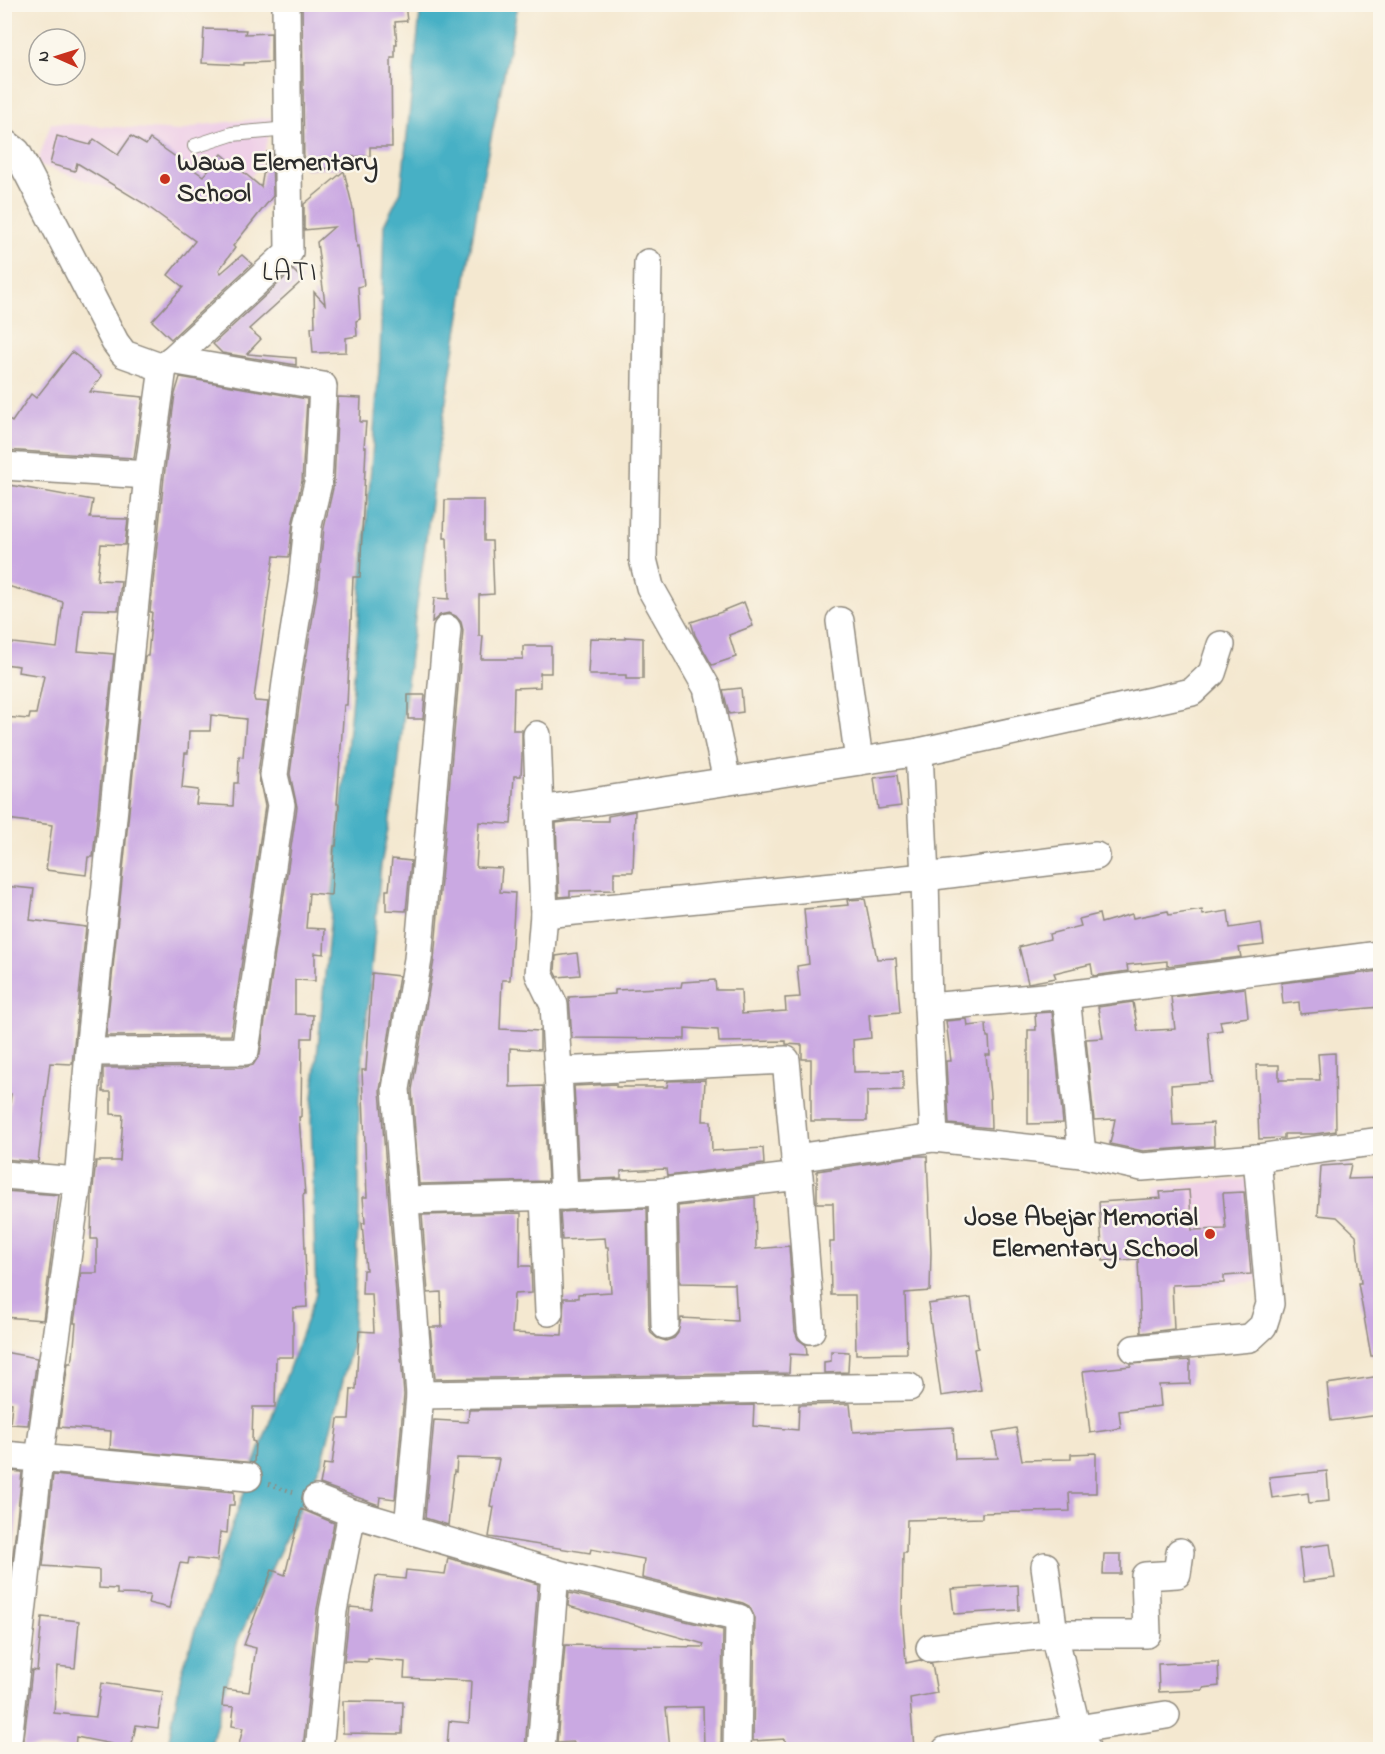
<svg xmlns="http://www.w3.org/2000/svg" width="1385" height="1754" viewBox="0 0 1385 1754" font-family="'Indie Flower',sans-serif">
	<rect width="100%" height="100%" fill="#fbf7ec"/>
	<filter id="ink" filterUnits="userSpaceOnUse"><feTurbulence type="fractalNoise" baseFrequency=".0167" numOctaves="2"/><feDisplacementMap in="SourceGraphic" scale="12" xChannelSelector="R" yChannelSelector="G"/><feConvolveMatrix kernelMatrix="1 2 1 2 8 2 1 2 1" color-interpolation-filters="sRGB"/></filter>
	<filter id="wash" filterUnits="userSpaceOnUse"><feTurbulence type="fractalNoise" baseFrequency=".008" numOctaves="4" result="noise"/><feDisplacementMap in="SourceGraphic" scale="24" xChannelSelector="R" yChannelSelector="G"/><feGaussianBlur stdDeviation="1.35" result="paint"/><feColorMatrix in="noise" values="0 0 0 0 0 0 0 0 0 0 0 0 0 0 0 0 0 1.4 0 .05"/><feComposite in="paint" operator="in"/></filter>
	<g filter="url(#wash)">
		<rect width="100%" height="100%" fill="#f4e8d0"/>
		<g fill="#efd0e7">
			<path d="M273 117 261 165 193 242 126 194 37 164 51 123 180 131 202 125Z"/>
			<path d="M1256 1178 1265 1281 1164 1290 1155 1187Z"/>
		</g>
		<path fill="#47b0c5" stroke="#396e78" stroke-width="1.5" d="M421 5H518L479 197 439 445 410 655 396 788 381 865 359 1099V1210L352 1345 323 1459 238 1640 210 1749 167 1750 181 1675 202 1609 316 1294 311 1118 353 687 380 358 384 225 401 191Z"/>
		<g id="blocks">
			<g fill="#caa9e2" fill-rule="evenodd">
				<path d="M302 4H405L407 21 395 22 397 44H395V58H391L392 147H370V156L346 157V159L342 160 344 168 304 169Z"/>
				<path d="M204 29 246 30 245 34 271 33V62L244 63V65L202 63Z"/>
				<path d="M57 136 90 145 94 139 118 155 131 136 146 145 150 139 203 176 222 154 261 187 267 152 272 153 273 196 233 246 235 248 219 270 221 273 242 255 252 264 171 339 152 321 183 287 168 275 195 241 143 203 77 163 75 171 50 164Z"/>
				<path d="M344 171 353 209 357 247 359 246 364 285 358 287 360 319 356 321 357 336 346 338V352L313 353 311 327H315L314 292 325 304 317 242 334 227 304 230V204Z"/>
				<path d="M293 270 303 280 249 329 261 339 247 354 296 358V365L222 353 213 344Z"/>
				<path d="M72 352 102 376 90 392 143 397 134 458 4 450V417L12 422 31 394 36 398Z"/>
				<path d="M180 377 307 399 302 481 293 521 289 557 274 556 254 698 255 701 268 702 258 773 265 806 231 1035 106 1036 145 656H148L152 612H150L164 477 175 394ZM211 715 246 719 243 757 239 756 238 783H234L233 806 196 804 198 790 182 788 185 753H188L189 731H210Z"/>
				<path d="M338 397 361 398 360 422H366L364 447H366L360 577H353L347 705H344L337 804H339L336 846H334L331 895 309 893 306 928 325 929 324 954 315 953V981L295 980V1014L313 1015 312 1038H302L301 1117H299L305 1194 303 1195 307 1307 293 1308V1357H276L275 1407H253L252 1441 255 1442 254 1463 110 1449 111 1431 59 1427 68 1363H71L73 1357 76 1323H74L81 1273H97V1239H91L92 1197 96 1161H120L123 1115 111 1114V1092H103V1068L245 1067 253 1065 260 1054 297 807 290 774 303 677 318 586 324 528 334 484Z"/>
				<path d="M4 484 93 500 90 518 128 519 125 545 101 544 97 580 121 581 118 610 83 609 78 651 114 654 93 857H88L86 875 46 870 52 825 7 819V816H4V780L8 740H4V717L29 719 30 714H36L44 676 18 672 19 666 4 664V642L57 648 63 602 4 585Z"/>
				<path d="M445 500H484V541H492L494 594 479 595V636H483L481 659H523V646H551V673H540V687L514 688 513 730H522V756L521 776H514L511 824 479 822 476 867 502 868 500 892 515 893 510 980H502L500 1029 540 1031V1050L510 1048V1087L543 1086 548 1181 419 1184 412 1090 434 960 463 630 461 622 456 616 449 613 440 615 432 622 434 598 449 599 447 538H444Z"/>
				<path d="M744 602 753 626 729 635 736 657 712 665 695 635 691 622 725 611 724 610Z"/>
				<path d="M625 637 643 638V679H626V675H590L588 673 590 638 625 639Z"/>
				<path d="M741 688 743 712 729 714 723 690Z"/>
				<path d="M408 695H425L423 719H408Z"/>
				<path d="M897 775 901 806 878 809 874 778Z"/>
				<path d="M635 811 633 872H614V890L570 891V896L559 897 556 823 572 821H608V816Z"/>
				<path d="M392 859 411 861 406 911 386 910V890H389Z"/>
				<path d="M4 886 34 889 30 920 86 927 72 1064 50 1063 38 1162 4 1159 11 1094H4V1018L9 956 4 955Z"/>
				<path d="M865 899 877 959 896 958 900 1012 869 1015 871 1038 853 1040 854 1072 903 1071V1090L867 1091V1121H811V1059H802V1045L786 1044V1041L719 1042 718 1030 685 1028V1039L572 1038 569 997 615 994V990L681 987 682 982 715 980 716 990H741L742 1014 786 1011 785 998 800 997 797 966 809 964 804 909 848 905 847 900Z"/>
				<path d="M1202 910 1203 915 1228 911 1230 928 1261 923 1264 945 1239 948 1241 957 1167 966V961L1127 965 1128 971 1093 976 1091 964 1054 973 1056 978 1028 983 1019 947 1050 939 1049 934 1081 926 1079 919 1099 914 1101 923 1132 914 1133 918 1168 911 1169 915Z"/>
				<path d="M577 953 580 975 558 977 555 971 556 956Z"/>
				<path d="M1380 971V1007L1300 1014 1299 1002 1283 1004 1281 983Z"/>
				<path d="M372 973 399 976 380 1090 404 1395 395 1499 380 1497 379 1505 320 1484 324 1464 332 1465 338 1419H349L351 1389H356L359 1331 374 1332 372 1294H362L363 1270H366L362 1223H365L363 1197H367L362 1070H366Z"/>
				<path d="M1245 988 1248 1017 1220 1021 1222 1030 1208 1032 1212 1082 1171 1085 1173 1125 1213 1123 1214 1146 1143 1151 1110 1144 1115 1119 1094 1120 1086 1039 1103 1038 1098 1007 1133 1002 1138 1031 1175 1029 1171 997Z"/>
				<path d="M1052 1012 1063 1123 1028 1124V1030H1036L1035 1013Z"/>
				<path d="M967 1019 968 1026 986 1024 987 1037H989L990 1055H986L990 1095 991 1128 949 1124 946 1061H951L946 1021Z"/>
				<path d="M1335 1053 1336 1131 1314 1134H1284V1138L1259 1139 1256 1065H1279V1080H1320L1318 1054Z"/>
				<path d="M705 1080 703 1121H711L712 1151 763 1148 764 1164 667 1176 666 1169 621 1171V1178L579 1180 574 1086 616 1084V1087H667L668 1081Z"/>
				<path d="M917 1156H927L931 1252 930 1291 905 1293 907 1353 856 1354 855 1295H831L830 1242H834L833 1203H817V1171Z"/>
				<path d="M1351 1164 1348 1179 1380 1178V1356H1371L1358 1283H1361L1356 1235 1337 1217 1318 1215 1321 1166Z"/>
				<path d="M1189 1190 1192 1230 1226 1229 1223 1193 1244 1192 1251 1274 1224 1276V1283L1172 1285 1174 1329 1141 1333 1138 1259 1103 1261 1099 1202 1161 1198 1160 1192Z"/>
				<path d="M4 1191 59 1195 43 1320 4 1317 10 1271 4 1270 7 1245 4 1244Z"/>
				<path d="M755 1197 756 1249 789 1246 795 1331 798 1339 806 1345 807 1355 790 1354 789 1373 435 1379 430 1327H442L441 1292 428 1293 422 1215 521 1213 520 1266H531L532 1293 514 1294 512 1333 562 1335 564 1298H578V1294L611 1292 608 1247H606L605 1238 562 1240 560 1212 647 1208 649 1325 651 1333 657 1338 666 1341 674 1338 678 1333 681 1318 737 1321 735 1284 680 1283 678 1206Z"/>
				<path d="M971 1298 978 1348 974 1349 981 1390 941 1396 928 1304Z"/>
				<path d="M831 1351 849 1352 848 1372 824 1373V1362L831 1361Z"/>
				<path d="M4 1352 37 1358 28 1425 10 1424 12 1403 4 1402Z"/>
				<path d="M1190 1360V1384L1159 1385 1161 1406 1119 1411 1121 1428 1090 1433 1083 1371 1131 1366V1364Z"/>
				<path d="M1380 1376V1415L1331 1421 1327 1384Z"/>
				<path d="M847 1404H850L853 1432 953 1427 955 1459 998 1458 993 1432 1016 1428 1022 1460 1071 1459V1454L1096 1453V1493H1069L1070 1511 982 1513V1518L907 1520 906 1553H903L902 1611 906 1663 920 1660 932 1664 937 1693 910 1698 914 1749H786L785 1739 753 1741 755 1618 749 1606 743 1603 642 1578 644 1559 591 1549 590 1553 489 1537 494 1507 490 1506 499 1459 457 1458 456 1472 454 1471 448 1525 425 1518 434 1420 468 1422 469 1410 754 1405 753 1426 798 1430 799 1405Z"/>
				<path d="M4 1471 22 1472 12 1564H4Z"/>
				<path d="M1327 1471 1329 1501 1309 1503 1308 1493 1272 1498 1269 1477Z"/>
				<path d="M53 1475 234 1492V1505H229L227 1533 220 1532 217 1561 189 1558 188 1564 180 1563 169 1608 148 1603 150 1595 117 1594V1589L99 1588V1570L43 1566Z"/>
				<path d="M301 1509 334 1523 317 1609 303 1749H238L243 1728 232 1726 234 1707 222 1706 224 1689 249 1692 256 1648 244 1645 272 1570 285 1575Z"/>
				<path d="M1330 1544 1335 1578 1303 1582 1299 1548Z"/>
				<path d="M1104 1554H1121V1574H1103Z"/>
				<path d="M448 1558 538 1584 525 1749 447 1747 449 1721 469 1723 471 1681 404 1678 405 1662 368 1659V1662L344 1661 350 1607 371 1609 376 1576 405 1579 406 1570 445 1574Z"/>
				<path d="M1018 1585 1019 1610 954 1614 951 1589Z"/>
				<path d="M569 1593 723 1630 721 1749H704L703 1707 666 1708 670 1749H574V1742L557 1743 565 1645 703 1647 704 1644 568 1606Z"/>
				<path d="M42 1617 79 1621 75 1668 57 1666 54 1713 96 1717 101 1683 163 1692 158 1728 136 1725 131 1749 111 1747 112 1744 76 1737 75 1749 23 1747 32 1670 37 1671Z"/>
				<path d="M1202 1662H1218L1219 1686 1203 1688V1690L1159 1692 1158 1664Z"/>
				<path d="M343 1701 403 1702 402 1734 343 1733Z"/>
			</g>
		</g>
	</g>
	<g filter="url(#ink)">
		<use href="#blocks" fill-opacity="0" stroke="#908a7e" stroke-width="1.5"/>
		<g fill="none" stroke-linecap="round" stroke-linejoin="round">
			<g stroke="#908a7e" stroke-width="16">
				<path id="service" d="M195 146 232 134 288 129"/>
			</g>
			<g stroke="#908a7e" stroke-width="30">
				<g id="minor">
					<path d="M4 142 17 152 115 342 124 354 163 368"/>
					<path d="M648 263 643 559 650 587 707 688 727 781"/>
					<path d="M4 466 148 475"/>
					<path d="M840 621 859 761"/>
					<path d="M537 735 544 914 925 877 928 1007"/>
					<path d="M919 752 925 877 1096 856"/>
					<path d="M540 810 919 752 1192 692 1212 673 1221 645"/>
					<path d="M544 914 539 974 554 1005 558 1071"/>
					<path d="M1066 995 1082 1154"/>
					<path d="M89 1052 245 1051 281 805 274 775 287 675 302 583 308 525 318 483 323 386 171 360"/>
					<path d="M934 1138 928 1007 1066 995 1379 955"/>
					<path d="M795 1158 934 1138 1082 1154 1142 1167 1257 1158 1380 1141"/>
					<path d="M4 1175 78 1181"/>
					<path d="M799 1176 662 1192 564 1196 558 1071 786 1060 795 1158 799 1176 811 1330"/>
					<path d="M662 1192 665 1325"/>
					<path d="M544 1197 549 1312"/>
					<path d="M405 1200 564 1196"/>
					<path d="M1134 1349 1250 1338 1263 1326 1270 1304 1257 1158"/>
					<path d="M420 1395 909 1387"/>
					<path d="M4 1455 248 1477"/>
					<path d="M316 1499 352 1513 555 1573 739 1618 737 1750"/>
					<path d="M408 1529 420 1395 396 1089 418 959 447 629"/>
					<path d="M1045 1566 1054 1634 1077 1730 1087 1750"/>
					<path d="M930 1648 1054 1634H1147L1145 1576 1177 1574 1180 1552"/>
					<path d="M7 1750 39 1459 78 1181 89 1052 148 475 163 368 289 252 286 4"/>
					<path d="M319 1750 333 1611 352 1513"/>
					<path d="M541 1750 555 1573"/>
					<path d="M946 1750 1166 1715"/>
				</g>
			</g>
			<path stroke="#908a7e" stroke-width="4" stroke-dasharray="1.5 4.5" stroke-linecap="butt" d="M269 1484 293 1492"/>
			<use href="#service" stroke="#fff" stroke-width="14"/>
			<use href="#minor" stroke="#fff" stroke-width="27"/>
		</g>
	</g>
	<g fill="#c8321e" stroke="#fbf7ec" stroke-width="2">
		<circle cx="165" cy="179" r="6"/>
		<circle cx="1210" cy="1234" r="6"/>
	</g>
	<g text-anchor="middle" dominant-baseline="central" stroke-width="5" stroke-linejoin="round" paint-order="stroke">
		<g font-size="27" font-weight="bold" fill="#2b2b2b" stroke="#fbf7ec" text-anchor="start">
			<text x="177" y="163">Wawa Elementary<tspan x="177" dy="31">School</tspan></text>
			<text x="1198" y="1218" text-anchor="end">Jose Abejar Memorial<tspan x="1198" dy="31">Elementary School</tspan></text>
		</g>
		<g font-size="28" letter-spacing="1.5" fill="#2b2b2b" stroke="#fbf7ec">
			<text x="290" y="273">LATI</text>
		</g>
	</g>
	<rect width="1385" height="1754" fill="none" stroke="#fbf7ec" stroke-width="24"/>
	<g transform="translate(57 57) rotate(273)"><circle r="28" fill="#fbf7ec" stroke="#a8a59f" stroke-width="1.5"/>
	<path d="M0-4.5L10 22L0 15L-10 22Z" fill="#c8321e"/>
	<text y="-9" font-size="16" font-weight="bold" text-anchor="middle" fill="#2b2b2b">N</text>
	</g>
</svg>
